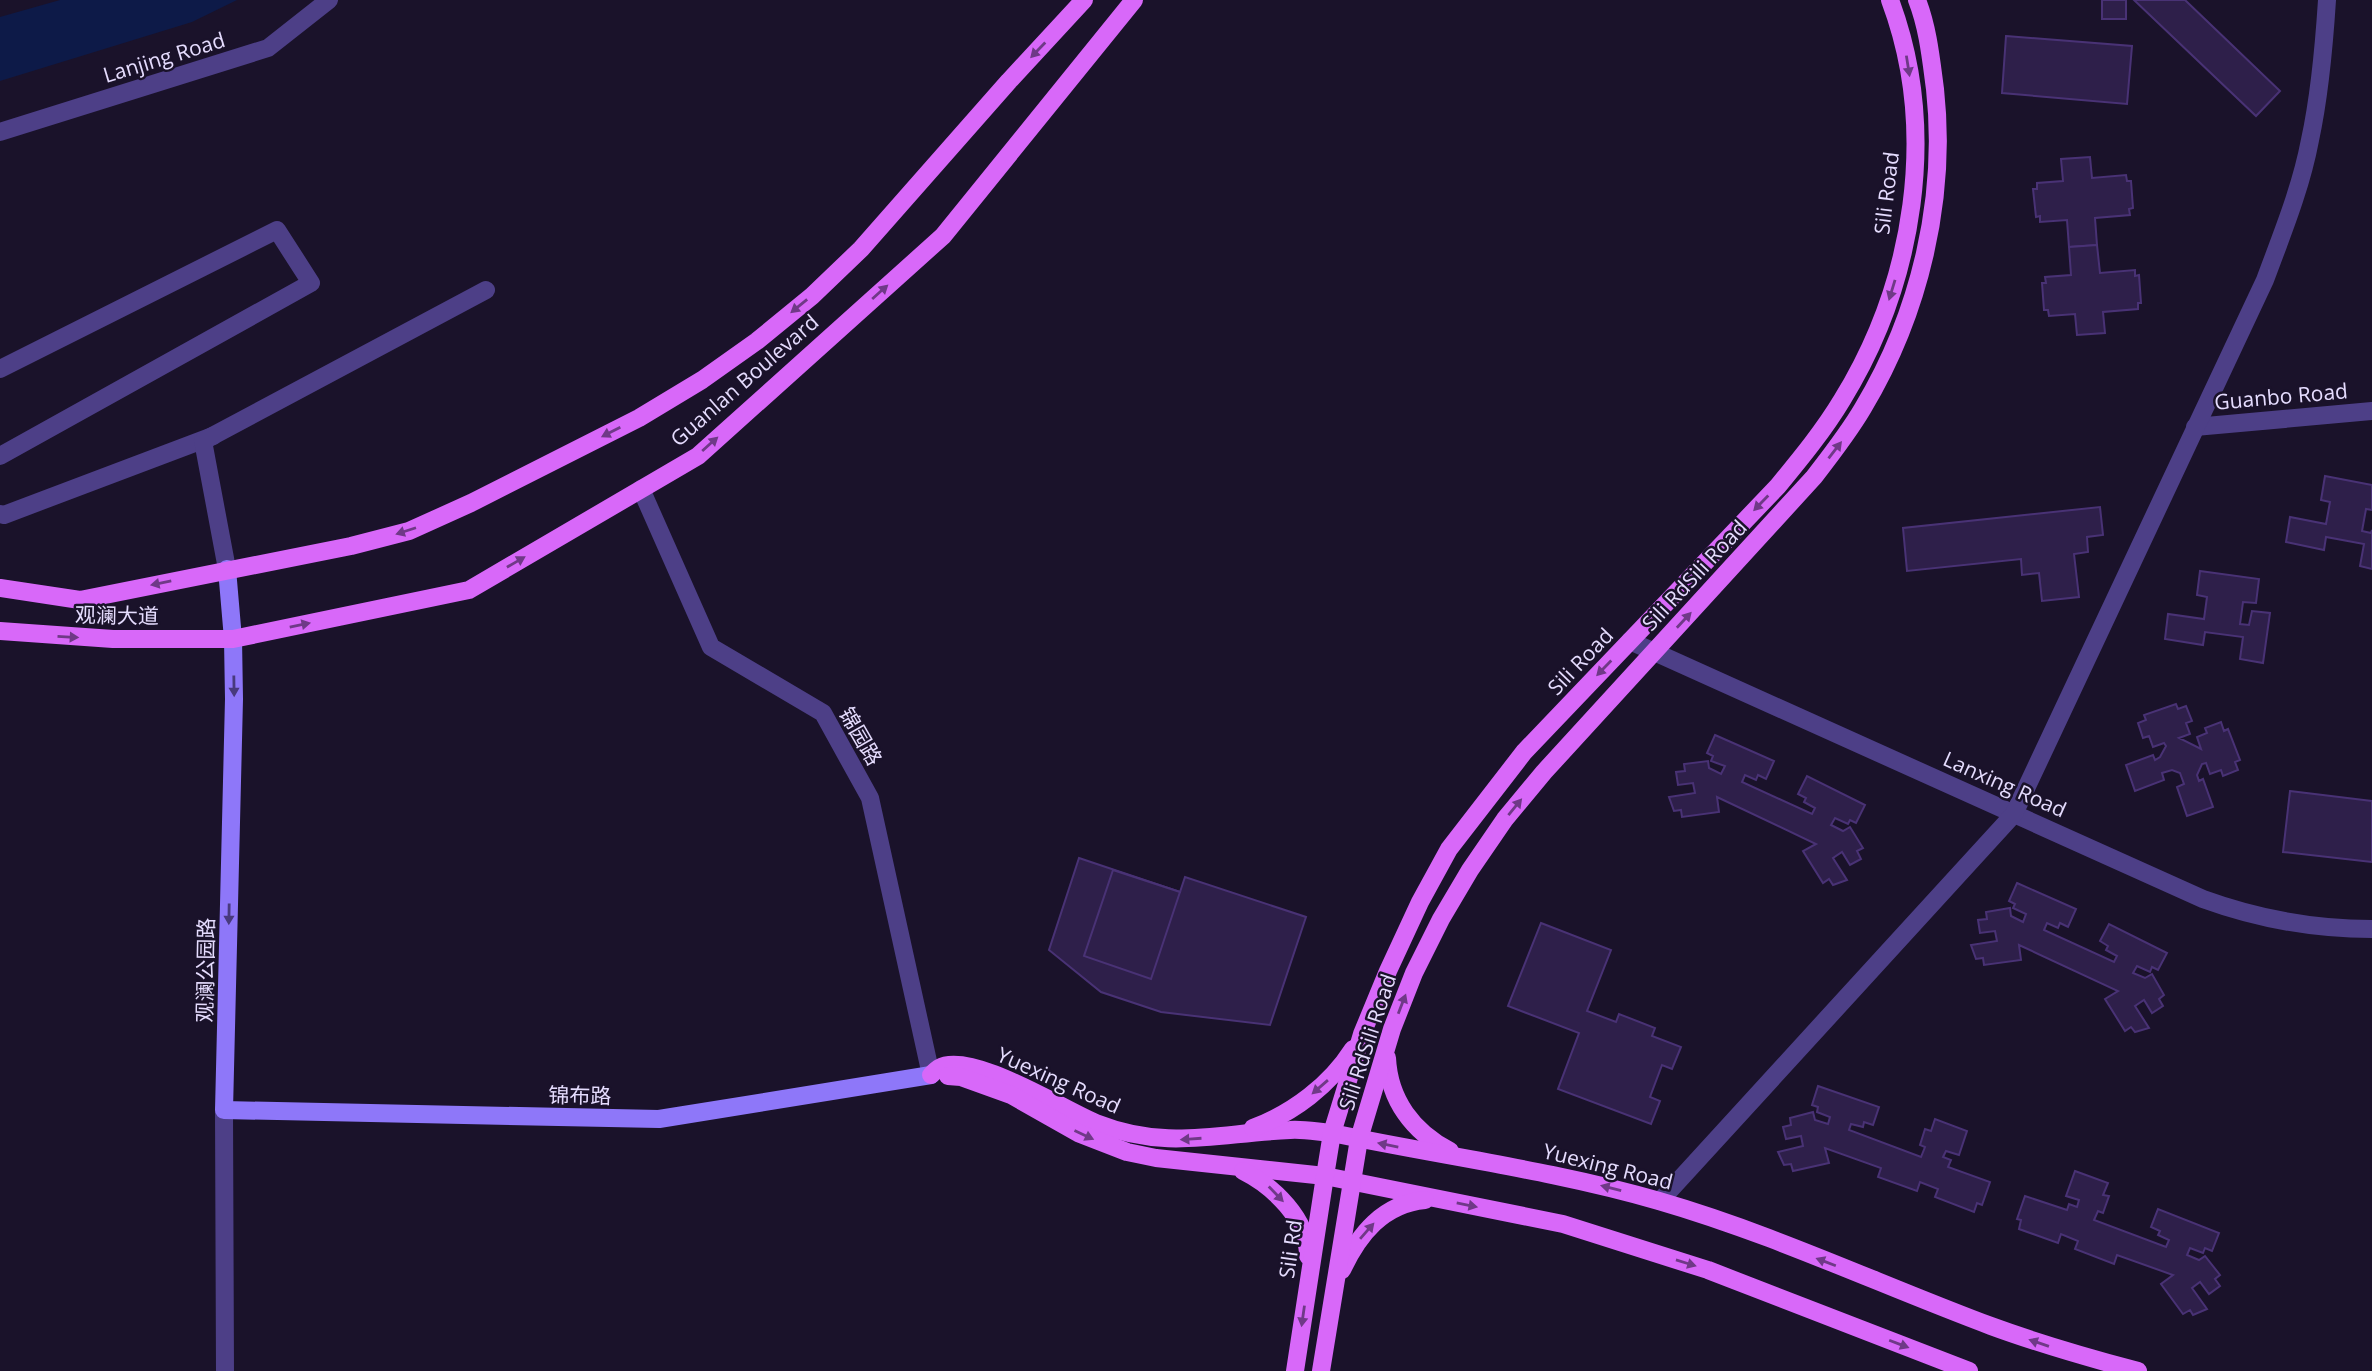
<svg xmlns="http://www.w3.org/2000/svg" width="2372" height="1371" viewBox="0 0 2372 1371" font-family="'Open Sans','Noto Sans SC',sans-serif">
	<rect width="100%" height="100%" fill="#1a122a"/>
	<path fill="#0d1a48" d="M60 0H237L192 22 0 81V17Z"/>
	<g fill="#2e1f4a" stroke="#493275" stroke-width="2">
		<rect x="2102" y="0" width="24" height="19"/>
		<path d="M2134 0H2185L2280 91 2256 116Z"/>
		<path d="M2006 36 2132 46 2127 104 2002 93Z"/>
		<path d="M2090 157 2092 178 2126 175 2127 181H2131L2133 208 2129 209 2130 215 2095 218 2097 245 2069 247 2067 220 2040 222V216L2036 217 2033 189H2037V183L2063 181 2061 159Z"/>
		<path d="M2097 245 2100 273 2135 270V276L2139 275 2141 303H2138V309L2103 312 2105 333 2077 335 2075 314 2049 316 2048 310H2044L2042 283H2046L2045 277 2071 275 2069 247Z"/>
		<path d="M2325 476 2372 485V510L2366 509 2362 531 2371 533 2372 530V569L2360 566 2364 544 2326 537 2324 550 2286 542 2290 517 2326 524 2330 502 2321 500Z"/>
		<path d="M2100 507 2103 535 2087 537 2088 552 2074 554 2079 597 2042 601 2039 573 2022 575 2021 559 1907 571 1903 528Z"/>
		<path d="M2200 571 2259 579 2256 603 2243 602 2240 624 2249 625 2252 611 2270 613 2263 663 2240 659 2243 637 2205 632 2203 645 2165 639 2168 614 2204 619 2207 597 2197 595Z"/>
		<path d="M2176 704 2178 709 2186 706 2192 721 2186 723 2190 734 2179 738 2201 749 2197 737 2207 733 2205 728 2221 722 2224 731 2228 729 2240 760 2235 762 2238 770 2223 776 2221 770 2210 774 2206 763 2202 764 2197 775 2199 781 2203 779 2213 807 2187 816 2177 787 2184 784 2180 773 2172 770 2162 773 2164 780 2135 791 2126 765 2153 755 2155 760 2160 757 2166 746 2164 743 2153 747 2149 736 2143 738 2138 723 2146 720 2144 715Z"/>
		<path d="M1715 735 1774 761 1766 779 1758 775 1756 780 1745 775 1742 782 1812 814 1815 808 1804 802 1806 798 1798 794 1807 776 1865 805 1856 823 1850 820 1848 824 1835 818 1831 825 1843 831 1850 827 1863 848 1857 851 1861 859 1850 865 1842 852 1833 858 1847 880 1833 885 1829 879 1823 883 1803 851 1816 844 1717 797 1719 812 1682 817 1681 810 1674 811 1669 797 1695 793 1693 783 1678 785 1676 772 1685 771 1684 764 1708 761 1709 768 1721 774 1725 766 1711 761 1713 756 1707 753Z"/>
		<path d="M2290 791 2372 801V862L2283 852Z"/>
		<path d="M1079 858 1180 892 1185 877 1306 917 1270 1025 1161 1012 1101 992 1049 950Z"/>
		<path d="M1113 870 1180 892 1151 979 1084 956Z"/>
		<path d="M2017 883 2076 909 2068 927 2060 923 2058 928 2047 923 2044 930 2114 962 2117 956 2106 950 2108 946 2100 941 2109 924 2167 953 2158 970 2152 967 2150 972 2137 966 2133 973 2145 978 2152 974 2164 995 2159 999 2163 1006 2152 1013 2144 1000 2135 1006 2149 1028 2135 1032 2131 1027 2125 1031 2105 999 2118 991 2019 945 2021 960 1984 965 1983 958 1976 959 1971 945 1997 941 1995 931 1980 933 1978 920 1987 919 1986 912 2010 908 2011 916 2023 922 2026 914 2013 908 2015 904 2009 901Z"/>
		<path d="M1541 923 1611 950 1587 1011 1616 1022 1619 1014 1655 1028 1652 1036 1681 1047 1672 1069 1662 1065 1650 1097 1660 1101 1651 1124 1558 1089 1579 1033 1508 1006Z"/>
		<path d="M1818 1086 1879 1107 1873 1125 1864 1122 1863 1127 1851 1124 1849 1130 1921 1157 1925 1147 1920 1145 1925 1129 1931 1131 1935 1119 1967 1131 1959 1155 1946 1151 1943 1157 1951 1160 1948 1167 1990 1182 1982 1205 1977 1203 1974 1212 1935 1197 1938 1189 1920 1182 1917 1191 1878 1177 1881 1168 1825 1148 1829 1163 1793 1171 1791 1164 1784 1165 1778 1152 1803 1146 1801 1136 1786 1139 1783 1127 1791 1125 1790 1118 1813 1112 1815 1120 1828 1124 1830 1117 1817 1112 1818 1107 1812 1105Z"/>
		<path d="M2075 1171 2108 1183 2103 1195 2109 1196 2103 1213 2098 1211 2094 1220 2166 1247 2169 1240 2158 1235 2160 1231 2151 1227 2158 1209 2219 1233 2212 1251 2205 1248 2203 1253 2190 1248 2187 1255 2199 1260 2205 1256 2220 1275 2215 1279 2220 1286 2209 1294 2200 1282 2192 1288 2207 1309 2193 1315 2190 1310 2183 1314 2161 1284 2173 1275 2117 1255 2114 1264 2075 1249 2078 1241 2061 1234 2058 1243 2019 1229 2021 1220 2017 1219 2025 1196 2067 1210 2069 1204 2077 1207 2079 1200 2066 1196Z"/>
	</g>
	<g fill="none" stroke-linecap="round" stroke-linejoin="round">
		<g stroke="#4d3f87" stroke-width="18">
			<path d="M0 132 268 48 329 0"/>
			<path d="M0 369 277 230 311 283 0 456"/>
			<path d="M2195 427 2372 411"/>
			<path d="M641 489 711 647 823 713 870 798 931 1075"/>
			<path d="M0 514 4 515 213 436"/>
			<path d="M227 569 203 441 486 290"/>
			<path d="M1630 641 2203 899C2258 919 2313 929 2372 929"/>
			<path d="M224 1110 225 1371"/>
			<path d="M1660 1201 2014 814 2265 280C2282 234 2301 188 2310 140 2320 94 2324 47 2327 0"/>
		</g>
		<path stroke="#8e77f9" stroke-width="18" d="M227 569 233 639 234 699 224 1110 659 1119 931 1075"/>
		<g stroke="#d868f9" stroke-width="18">
			<path d="M0 588 80 600 351 546 409 531 471 503 639 418 702 380 757 341 812 296 861 249 1009 81 1084 0"/>
			<path d="M0 631 113 639H233L469 590 698 456 943 236 1134 0"/>
			<path d="M1387 1058C1389 1100 1413 1132 1450 1151"/>
			<path d="M931 1075C933 1073 936 1070 939 1068 970 1050 1064 1110 1096 1123 1167 1151 1218 1133 1290 1130 1304 1129 1318 1132 1332 1133 1441 1156 1552 1170 1659 1201 1773 1234 1881 1285 1991 1326 2040 1344 2089 1358 2138 1371"/>
			<path d="M948 1076 961 1077 1011 1095 1078 1133 1127 1152 1156 1158 1325 1176 1563 1224 1708 1270 1969 1371"/>
			<path d="M1253 1128C1293 1113 1330 1085 1353 1049"/>
			<path d="M1243 1171C1273 1186 1308 1219 1308 1256"/>
			<path d="M1342 1270C1359 1234 1383 1204 1425 1200"/>
			<path d="M1295 1371 1325 1176 1332 1133 1344 1094 1362 1034 1388 971 1420 902 1449 849 1524 752 1778 486C1801 458 1824 430 1842 400 1914 283 1939 131 1890 0"/>
			<path d="M1321 1371 1359 1139 1392 1029 1414 973 1441 919 1470 870 1505 819 1544 772 1814 477C1831 455 1849 432 1863 408 1920 313 1947 198 1935 89 1931 59 1928 28 1917 0"/>
		</g>
	</g>
	<defs><path id="oneway-solid" d="M-6-.8H1V-3.2L6.5 0L1 3.2V.8H-6Z" transform="scale(1.75)"/></defs>
	<g fill="#6f3987">
		<use href="#oneway-solid" transform="translate(1038 50) rotate(134)"/>
		<use href="#oneway-solid" transform="translate(1908 66) rotate(81)"/>
		<use href="#oneway-solid" transform="translate(1892 290) rotate(107)"/>
		<use href="#oneway-solid" transform="translate(880 292) rotate(-42)"/>
		<use href="#oneway-solid" transform="translate(799 306) rotate(141)"/>
		<use href="#oneway-solid" transform="translate(611 432) rotate(153)"/>
		<use href="#oneway-solid" transform="translate(710 444) rotate(-42)"/>
		<use href="#oneway-solid" transform="translate(1835 450) rotate(-52)"/>
		<use href="#oneway-solid" transform="translate(1761 503) rotate(134)"/>
		<use href="#oneway-solid" transform="translate(406 531) rotate(162)"/>
		<use href="#oneway-solid" transform="translate(516 562) rotate(-30)"/>
		<use href="#oneway-solid" transform="translate(161 583) rotate(168)"/>
		<use href="#oneway-solid" transform="translate(1684 620) rotate(-47)"/>
		<use href="#oneway-solid" transform="translate(300 625) rotate(-12)"/>
		<use href="#oneway-solid" transform="translate(68 637) rotate(3)"/>
		<use href="#oneway-solid" transform="translate(1604 668) rotate(134)"/>
		<use href="#oneway-solid" transform="translate(1515 807) rotate(-51)"/>
		<use href="#oneway-solid" transform="translate(1402 1004) rotate(-69)"/>
		<use href="#oneway-solid" transform="translate(1320 1087) rotate(139)"/>
		<use href="#oneway-solid" transform="translate(1084 1135) rotate(25)"/>
		<use href="#oneway-solid" transform="translate(1191 1139) rotate(176)"/>
		<use href="#oneway-solid" transform="translate(1388 1145) rotate(-169)"/>
		<use href="#oneway-solid" transform="translate(1611 1188) rotate(-166)"/>
		<use href="#oneway-solid" transform="translate(1276 1194) rotate(46)"/>
		<use href="#oneway-solid" transform="translate(1467 1205) rotate(11)"/>
		<use href="#oneway-solid" transform="translate(1367 1231) rotate(-49)"/>
		<use href="#oneway-solid" transform="translate(1826 1262) rotate(-159)"/>
		<use href="#oneway-solid" transform="translate(1686 1263) rotate(17)"/>
		<use href="#oneway-solid" transform="translate(1303 1316) rotate(98)"/>
		<use href="#oneway-solid" transform="translate(2039 1343) rotate(-161)"/>
		<use href="#oneway-solid" transform="translate(1899 1344) rotate(21)"/>
	</g>
	<g fill="#483a7d">
		<use href="#oneway-solid" transform="translate(234 686) rotate(89)"/>
		<use href="#oneway-solid" transform="translate(229 914) rotate(91)"/>
	</g>
	<g text-anchor="middle" dominant-baseline="central" stroke-width="5" stroke-linejoin="round" paint-order="stroke">
		<g font-size="21" fill="#e5dcfe" stroke="#1a122a">
			<text transform="translate(164 57) rotate(-17)">Lanjing Road</text>
			<text transform="translate(1886 193) rotate(-83)">Sili Road</text>
			<text transform="translate(744 380) rotate(-41)">Guanlan Boulevard</text>
			<text transform="translate(2281 396) rotate(-5)">Guanbo Road</text>
			<text transform="translate(1694 575) rotate(-47)">Sili RdSili Road</text>
			<text transform="translate(117 615) rotate(1)">观澜大道</text>
			<text transform="translate(1580 661) rotate(-46)">Sili Road</text>
			<text transform="translate(861 736) rotate(60)">锦园路</text>
			<text transform="translate(2005 784) rotate(24)">Lanxing Road</text>
			<text transform="translate(205 970) rotate(-89)">观澜公园路</text>
			<text transform="translate(1367 1042) rotate(-72)">Sili RdSili Road</text>
			<text transform="translate(1059 1080) rotate(24)">Yuexing Road</text>
			<text transform="translate(580 1095) rotate(1)">锦布路</text>
			<text transform="translate(1608 1166) rotate(14)">Yuexing Road</text>
			<text transform="translate(1290 1249) rotate(-82)">Sili Rd</text>
		</g>
	</g>
</svg>
